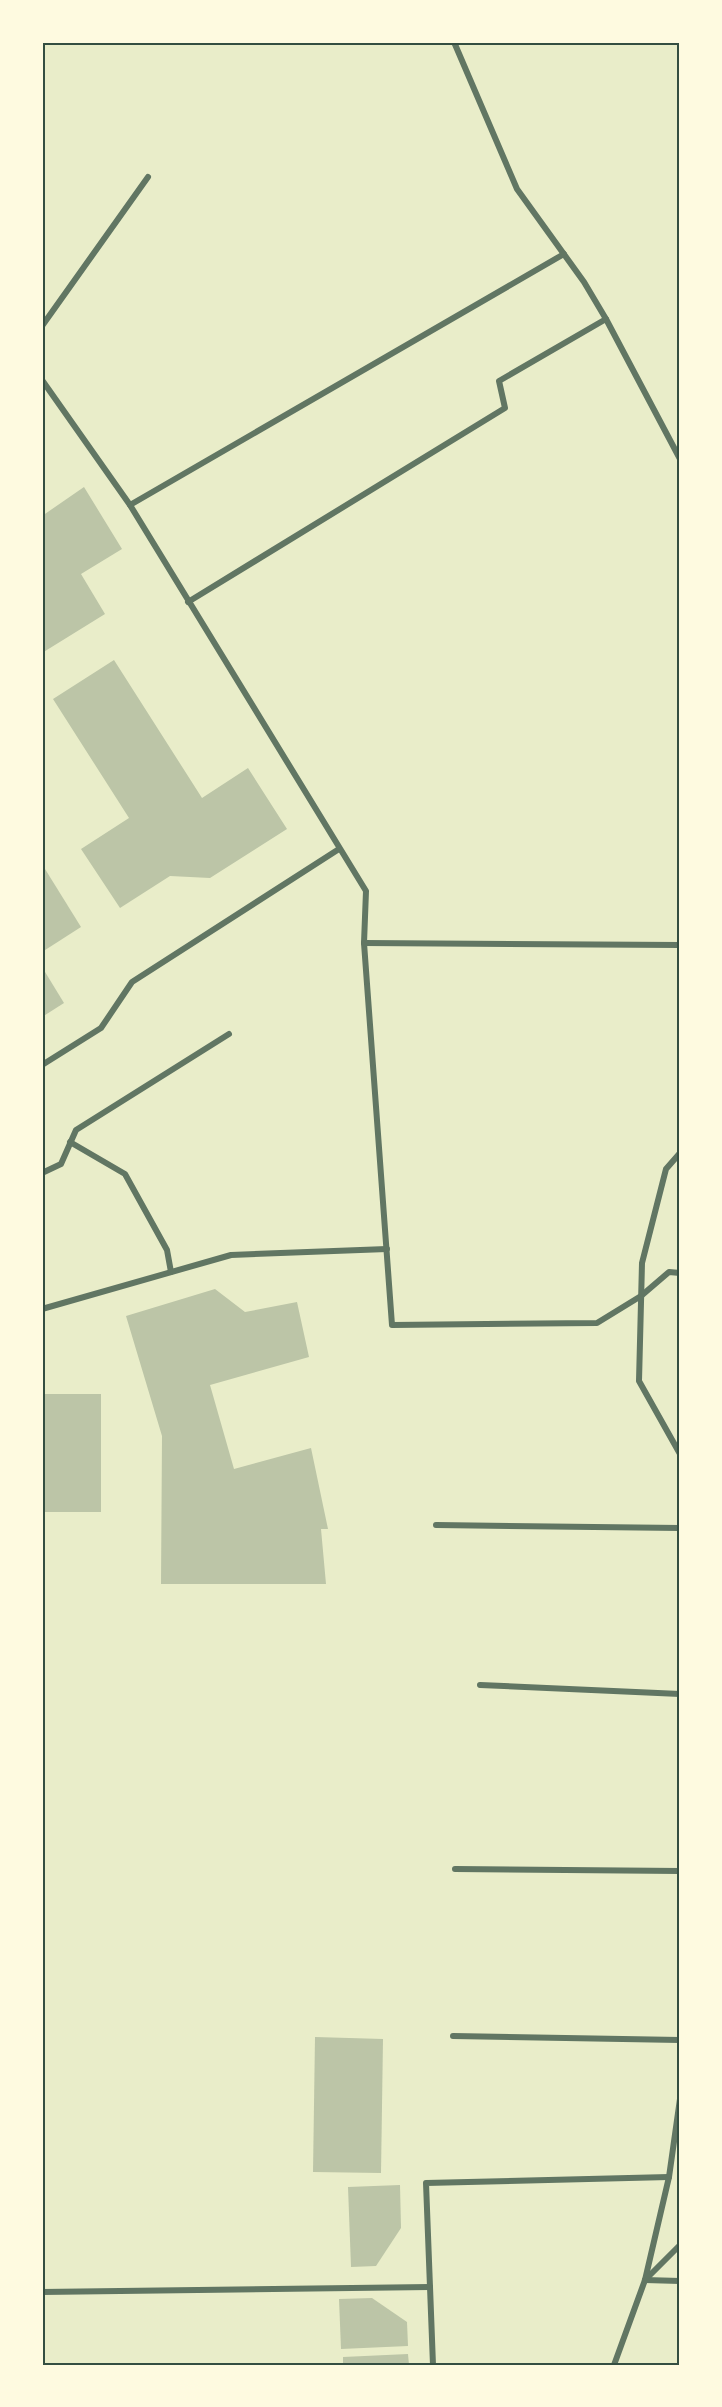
<svg xmlns="http://www.w3.org/2000/svg" width="722" height="2407" viewBox="0 0 722 2407" font-family="'Roboto Serif',serif">
	<rect width="100%" height="100%" fill="#e9edc9"/>
	<g fill="#bcc5a7">
		<path d="M84 487 122 549 81 574 105 614 42 653V516Z"/>
		<path d="M114 660 202 798 248 768 287 829 210 878 170 876 120 908 81 849 129 818 53 699Z"/>
		<path d="M45 869 81 927 42 952V871Z"/>
		<path d="M42 967 64 1003 42 1017Z"/>
		<path d="M215 1289 245 1312 297 1302 309 1357 210 1385 234 1469 311 1448 328 1529H321L326 1584H161L162 1436 126 1316Z"/>
		<rect x="42" y="1394" width="59" height="118"/>
		<path d="M315 2037 383 2039 381 2173 313 2172Z"/>
		<path d="M400 2185 401 2228 376 2266 351 2267 348 2187Z"/>
		<path d="M372 2298 407 2322 408 2346 341 2349 339 2299Z"/>
		<path d="M408 2354 409 2365H343V2357Z"/>
	</g>
	<g fill="none" stroke-linecap="round" stroke-linejoin="round">
		<g stroke="#617663" stroke-width="6">
			<path d="M454 42 517 189 584 282 606 319 680 459"/>
			<path d="M42 326 148 177"/>
			<path d="M42 380 130 505 366 891 364 943 392 1325 597 1323 641 1296 669 1272 680 1273"/>
			<path d="M130 505 564 254"/>
			<path d="M188 602 505 408 499 381 606 319"/>
			<path d="M364 943 680 945"/>
			<path d="M42 1065 101 1028 132 982 339 849"/>
			<path d="M70 1142 125 1174 167 1250 171 1272"/>
			<path d="M680 1153 666 1169 642 1263 639 1381 680 1454"/>
			<path d="M42 1173 61 1164 76 1130 229 1034"/>
			<path d="M42 1309 231 1255 387 1249"/>
			<path d="M436 1525 680 1528"/>
			<path d="M480 1685 680 1694"/>
			<path d="M455 1869 680 1871"/>
			<path d="M453 2036 680 2040"/>
			<path d="M645 2280 680 2245"/>
			<path d="M645 2280 680 2281"/>
			<path d="M42 2292 430 2287"/>
			<path d="M433 2365 426 2183 669 2177"/>
			<path d="M614 2365 645 2280 669 2177 680 2099"/>
		</g>
	</g>
	<rect width="722" height="2407" fill="none" stroke="#fefae0" stroke-width="87"/>
	<rect x="44" y="44" width="634" height="2320" fill="none" stroke="#344e41" stroke-width="2"/>
</svg>
